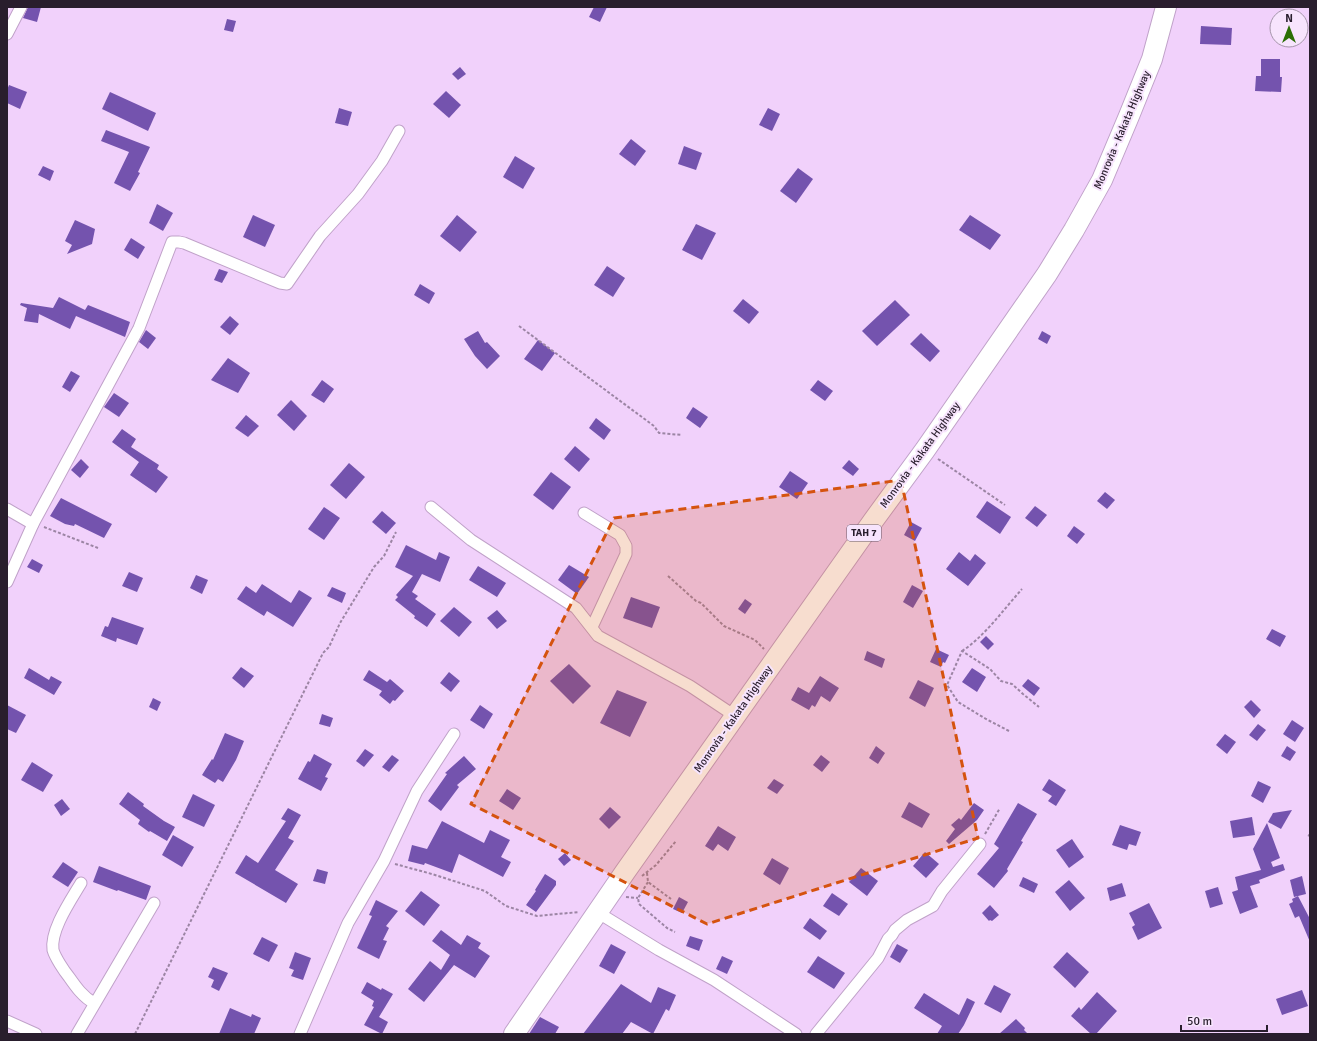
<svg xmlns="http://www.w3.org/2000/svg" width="1317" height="1041" viewBox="0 0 1317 1041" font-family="Signika,sans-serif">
	<rect width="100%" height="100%" fill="#f1d1fb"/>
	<g fill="#7453ae">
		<path d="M28 7H41L37 22 23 18Z"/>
		<path d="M594 7H607L600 22 589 17Z"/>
		<path d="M227 19 236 21 233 32 224 30Z"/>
		<path d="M1201 26 1232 28 1231 45 1200 44Z"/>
		<path d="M1261 59H1280V77H1282L1281 92 1255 91 1256 76H1261Z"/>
		<path d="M460 67 466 74 458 80 452 74Z"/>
		<path d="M9 85 27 92 20 109 7 103V90Z"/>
		<path d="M446 91 461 105 449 118 433 104Z"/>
		<path d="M110 92 156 113 148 131 102 109Z"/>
		<path d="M339 108 352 112 348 126 335 123Z"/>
		<path d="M768 108 780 114 772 131 759 125Z"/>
		<path d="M106 130 150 147 138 172 140 173 130 191 114 183 129 152 101 141Z"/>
		<path d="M631 139 646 151 635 166 619 154Z"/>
		<path d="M684 146 702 153 696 170 678 164Z"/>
		<path d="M515 156 535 168 523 189 503 177Z"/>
		<path d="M43 166 54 171 50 181 38 175Z"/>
		<path d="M798 168 813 179 796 203 780 191Z"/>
		<path d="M157 204 173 213 163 231 149 223Z"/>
		<path d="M253 215 275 225 265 247 243 237Z"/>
		<path d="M457 215 477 232 460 252 440 236Z"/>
		<path d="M970 215 1001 235 990 250 959 230Z"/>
		<path d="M75 220 95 229 92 244 67 254 72 245 65 241Z"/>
		<path d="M696 224 716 233 702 260 682 250Z"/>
		<path d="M131 238 145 247 138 259 124 250Z"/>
		<path d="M607 266 625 278 613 297 594 285Z"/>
		<path d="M219 269 228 272 222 283 214 280Z"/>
		<path d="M420 284 435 293 429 304 414 295Z"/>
		<path d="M59 297 85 310 88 305 130 322 125 337 76 316 70 329 39 314 38 323 24 321 27 308 20 305 21 303 53 308Z"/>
		<path d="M743 299 759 312 749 324 733 311Z"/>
		<path d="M895 300 910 315 877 346 862 331Z"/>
		<path d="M230 316 239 324 230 335 220 327Z"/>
		<path d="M146 330 156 338 148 349 139 342Z"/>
		<path d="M478 331 485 343 487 342 500 356 487 369 475 356 464 339Z"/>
		<path d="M1042 331 1051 336 1047 344 1038 339Z"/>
		<path d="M921 333 940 351 930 362 910 344Z"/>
		<path d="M538 340 555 353 542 371 524 359Z"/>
		<path d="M228 358 250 373 238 393 211 380Z"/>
		<path d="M71 371 80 376 70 392 62 387Z"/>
		<path d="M322 380 334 389 324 403 311 395Z"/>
		<path d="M818 380 833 391 825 401 810 390Z"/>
		<path d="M114 393 129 403 119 417 104 407Z"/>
		<path d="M291 400 307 416 294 431 277 415Z"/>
		<path d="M693 407 708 417 700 428 686 418Z"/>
		<path d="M246 415 259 426 248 437 235 428Z"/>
		<path d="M596 418 611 430 604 440 589 428Z"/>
		<path d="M122 429 136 439 131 447 159 465 157 469 168 477 156 493 130 475 139 462 112 442Z"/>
		<path d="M575 446 590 459 579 472 564 459Z"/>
		<path d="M81 459 89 467 80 478 71 470Z"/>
		<path d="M849 460 859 469 853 476 842 468Z"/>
		<path d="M349 463 365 477 346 499 330 485Z"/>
		<path d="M790 471 808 483 797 499 779 487Z"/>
		<path d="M551 472 571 487 553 510 533 495Z"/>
		<path d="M1105 492 1115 500 1107 509 1097 501Z"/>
		<path d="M61 498 112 524 104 538 75 524 74 526 65 524 50 516Z"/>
		<path d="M987 501 1011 517 1000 534 976 517Z"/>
		<path d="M1035 506 1047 515 1037 527 1025 518Z"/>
		<path d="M324 507 340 518 324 540 308 529Z"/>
		<path d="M382 511 396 523 386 534 372 522Z"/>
		<path d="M911 522 922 528 915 541 904 535Z"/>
		<path d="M1074 526 1085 534 1077 544 1067 536Z"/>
		<path d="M406 545 436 560 439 552 450 557 440 582 422 574 412 592 418 596 415 599 436 614 427 627 414 618 415 616 395 600 398 597 396 595 413 576 395 567Z"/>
		<path d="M959 552 970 561 975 554 986 563 968 586 946 569Z"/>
		<path d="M32 559 43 565 39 573 27 567Z"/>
		<path d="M569 565 589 577 577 594 558 580Z"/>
		<path d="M478 566 506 583 497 597 469 580Z"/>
		<path d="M129 572 143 578 137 592 122 586Z"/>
		<path d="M196 575 208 580 202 594 190 588Z"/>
		<path d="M262 584 291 603 299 590 312 598 293 627 267 611 264 616 237 599 246 586 256 593Z"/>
		<path d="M912 585 923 591 913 608 903 602Z"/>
		<path d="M332 587 346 593 342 603 327 596Z"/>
		<path d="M631 597 660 607 652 628 623 618Z"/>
		<path d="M745 599 752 604 745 614 738 609Z"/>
		<path d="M454 607 472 622 459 637 440 621Z"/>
		<path d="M497 610 507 621 497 629 487 618Z"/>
		<path d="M112 617 144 628 137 645 117 638 116 642 101 636 105 626 108 627Z"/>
		<path d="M1272 629 1286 636 1280 647 1266 639Z"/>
		<path d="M986 636 994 644 988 650 980 642Z"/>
		<path d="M936 649 949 655 945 663 943 662 941 667 930 662Z"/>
		<path d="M867 651 885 659 882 668 864 660Z"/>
		<path d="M569 664 591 686 573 704 550 681Z"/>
		<path d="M241 667 254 676 244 688 232 678Z"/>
		<path d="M29 668 49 680 51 676 62 682 54 695 24 678Z"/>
		<path d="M972 668 986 677 977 692 962 682Z"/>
		<path d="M369 670 387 682 390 679 404 691 395 701 393 700 390 704 379 695 382 691 363 680Z"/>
		<path d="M449 672 460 681 451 692 440 683Z"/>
		<path d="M820 676 839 688 830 702 821 696 815 707 812 705 809 710 791 700 798 687 809 693Z"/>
		<path d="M1028 679 1040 688 1034 696 1022 686Z"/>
		<path d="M918 680 934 688 925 707 909 698Z"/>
		<path d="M617 690 647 702 630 737 600 723Z"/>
		<path d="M153 698 161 702 157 711 149 707Z"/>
		<path d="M1251 700 1261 710 1254 718 1244 707Z"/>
		<path d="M7 705 26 715 16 733 7 729Z"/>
		<path d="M480 705 493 714 484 729 470 720Z"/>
		<path d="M322 714 333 718 330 727 319 724Z"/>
		<path d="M1292 720 1304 728 1295 742 1283 734Z"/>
		<path d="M1258 724 1266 730 1257 741 1249 735Z"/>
		<path d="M225 733 244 741 236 760 223 782 218 779 215 783 202 775 212 759 213 760Z"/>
		<path d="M1225 734 1236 742 1227 754 1216 745Z"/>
		<path d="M876 746 885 753 878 764 869 758Z"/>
		<path d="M1287 746 1296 752 1290 761 1281 756Z"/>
		<path d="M365 749 374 755 364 767 356 761Z"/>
		<path d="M314 754 332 764 325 777 328 778 321 791 298 779 308 761 310 762Z"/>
		<path d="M392 755 399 760 389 772 382 767Z"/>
		<path d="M821 755 830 762 822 772 813 765Z"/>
		<path d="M464 756 476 769 457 785 459 787 441 811 428 801 447 774 445 773Z"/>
		<path d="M32 762 53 775 43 792 21 780Z"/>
		<path d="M774 779 784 785 777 794 767 788Z"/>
		<path d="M1049 779 1066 790 1056 806 1048 801 1052 796 1042 790Z"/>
		<path d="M1258 781 1271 787 1263 803 1251 796Z"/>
		<path d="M507 789 521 798 513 810 499 801Z"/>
		<path d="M128 792 144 804 143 806 164 821 175 827 167 841 150 831 149 832 138 824 140 820 119 804Z"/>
		<path d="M193 794 215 805 204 827 182 817Z"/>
		<path d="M62 799 70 809 61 816 54 805Z"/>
		<path d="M909 802 930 814 922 828 901 817Z"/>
		<path d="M974 803 984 810 977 820 949 844 946 841 955 829 951 825 959 818 961 820Z"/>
		<path d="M1018 803 1037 814 1021 841 1023 842 1007 869 1008 871 994 888 977 874 999 848 994 844Z"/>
		<path d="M610 807 621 817 609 829 599 819Z"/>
		<path d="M288 808 301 815 288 838 294 841 275 870 298 884 286 903 235 873 246 855 258 863 286 821 281 819Z"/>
		<path d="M1292 810 1281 829 1268 822 1273 813Z"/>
		<path d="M1252 817 1255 835 1233 838 1230 821Z"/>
		<path d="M442 821 484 843 490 830 510 840 501 857 511 862 503 877 459 854 452 873 425 863 424 865 408 861 412 845 427 849Z"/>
		<path d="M1267 823 1280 858 1271 862 1273 867 1283 864 1285 870 1259 880 1260 883 1250 886 1258 907 1240 914 1232 892 1238 890 1235 877 1261 870 1253 849Z"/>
		<path d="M1120 825 1141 832 1136 846 1129 844 1127 850 1112 845Z"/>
		<path d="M718 826 736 837 728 851 718 844 713 851 705 846Z"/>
		<path d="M173 835 194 847 182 867 162 855Z"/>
		<path d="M1072 839 1084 857 1069 868 1056 850Z"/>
		<path d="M925 852 939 864 926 878 913 866Z"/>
		<path d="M565 853 571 860 564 866 558 859Z"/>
		<path d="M772 858 789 868 780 885 763 874Z"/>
		<path d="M63 862 78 872 68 887 52 877Z"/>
		<path d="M99 866 151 886 146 900 118 890 117 891 93 882Z"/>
		<path d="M861 868 878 881 867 896 849 882Z"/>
		<path d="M317 869 328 872 325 884 313 881Z"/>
		<path d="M545 874 556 881V885L536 912 526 905 536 891 535 890Z"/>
		<path d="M1302 876 1306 894 1298 896 1310 919V942L1299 916 1295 918 1289 904 1293 902 1292 899 1298 896 1294 897 1290 880Z"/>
		<path d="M1023 877 1038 884 1034 893 1019 886Z"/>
		<path d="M1069 880 1085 898 1070 911 1055 892Z"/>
		<path d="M1122 883 1126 896 1110 901 1107 888Z"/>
		<path d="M1218 887 1223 904 1210 908 1205 891Z"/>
		<path d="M421 891 440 905 424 926 405 911Z"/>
		<path d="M832 893 848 904 839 916 823 906Z"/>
		<path d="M679 897 688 902 682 913 673 909Z"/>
		<path d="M376 900 398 911 386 926 389 928 383 940 387 941 379 959 357 948 372 916 369 915Z"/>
		<path d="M1149 903 1162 928 1138 940 1132 927 1135 925 1129 913Z"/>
		<path d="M990 905 999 915 992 921 990 920 989 921 982 913Z"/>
		<path d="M810 918 827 931 820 940 803 928Z"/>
		<path d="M441 930 461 945 467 935 481 943 478 948 490 956 475 978 454 965 424 1002 408 989 430 961 441 970 450 955 432 941Z"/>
		<path d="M690 936 703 940 699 951 686 946Z"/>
		<path d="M262 937 278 945 269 962 253 954Z"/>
		<path d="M611 944 626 952 614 974 599 966Z"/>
		<path d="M897 944 908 950 900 963 890 957Z"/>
		<path d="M295 952 311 958 303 980 291 976 294 970 289 968Z"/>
		<path d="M1067 952 1089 972 1075 988 1053 967Z"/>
		<path d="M722 956 733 961 727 974 716 969Z"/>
		<path d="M818 956 845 973 834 989 807 972Z"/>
		<path d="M213 967 228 973 219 991 211 987 214 980 208 977Z"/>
		<path d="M367 982 381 990 382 988 393 994 379 1017 388 1022 382 1034 364 1025 374 1007 372 1006 374 1001 361 993Z"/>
		<path d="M621 984 651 1003 658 987 676 995 669 1011 666 1009 653 1034 631 1022 622 1034H583Z"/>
		<path d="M994 985 1011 994 1001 1013 984 1004Z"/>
		<path d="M1302 990 1308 1006 1282 1015 1276 999Z"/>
		<path d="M1097 992 1117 1011 1096 1034H1091L1071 1016 1079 1007 1081 1010Z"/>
		<path d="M924 993 959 1015 967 998 975 1002 964 1025 958 1034H937L942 1026 914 1008Z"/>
		<path d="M230 1008 251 1017 252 1014 261 1018 254 1034H219Z"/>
		<path d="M540 1017 559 1027 555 1034H529Z"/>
		<path d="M1016 1019 1025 1028 1024 1030 1028 1034H999Z"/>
	</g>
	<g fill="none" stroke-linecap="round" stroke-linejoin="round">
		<g stroke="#c0a2c9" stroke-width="13">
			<g id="street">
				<path d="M7 34 21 7"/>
				<path d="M431 507 471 540 576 608 598 636 690 686 735 716"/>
				<path d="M7 509 33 524"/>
				<path d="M584 513 620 535 626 546V554L592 627"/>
				<path d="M7 582 33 524 139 328 172 242H179L184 243 280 283 287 284 320 236 358 194 382 161 399 131"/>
				<path d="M81 883C71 900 50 930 53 950 55 957 64 971 69 977 76 987 83 997 94 1003"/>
				<path d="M597 912 659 950 714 980 796 1034"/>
				<path d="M7 1021 36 1034"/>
				<path d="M77 1034 154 903"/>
				<path d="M300 1034 348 923 384 861 417 791 454 734"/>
				<path d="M816 1034 878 958 888 939 892 935 895 930 907 920 933 906 942 891 980 844"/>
			</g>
		</g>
		<g stroke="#c0a2c9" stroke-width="22">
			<path id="highway" d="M514 1034 625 872 873 521 925 450 1047 274 1074 230 1102 180 1129 116 1152 59 1166 7"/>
		</g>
		<g stroke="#9c85a4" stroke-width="2" stroke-dasharray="3 2" stroke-linecap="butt">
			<path d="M519 326 654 426 659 433 682 435"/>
			<path d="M938 459 1005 505"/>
			<path d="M44 527 98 548"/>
			<path d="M668 576 696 601 701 603 724 626 755 640 764 649"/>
			<path d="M962 651C984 637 1004 609 1022 589"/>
			<path d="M1009 731 986 719 958 702 947 685 962 651 990 669 1001 681 1012 684 1023 694 1039 707"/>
			<path d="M985 834 1000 808"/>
			<path d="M1308 835 1310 836"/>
			<path d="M395 864 432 874 485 891 506 906 537 916 579 912"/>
			<path d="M647 873 648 882 671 899"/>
			<path d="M642 876 656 865 676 841"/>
			<path d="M648 882 638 898 639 904 667 928 675 932"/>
			<path d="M626 897 638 898"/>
			<path d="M135 1034 323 653 329 647 340 623 374 567 384 556 396 532"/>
		</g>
		<use href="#street" stroke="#fff" stroke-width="11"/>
		<use href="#highway" stroke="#fff" stroke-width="20"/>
	</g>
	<path fill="#d5530f" fill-opacity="0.2" stroke="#d5530f" stroke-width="3" stroke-dasharray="8 5" stroke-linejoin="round" d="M901 480 978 838 707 924 471 804 614 518Z"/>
	<g text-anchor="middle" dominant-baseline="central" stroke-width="4" stroke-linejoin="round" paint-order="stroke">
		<rect fill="#f7e4fd" stroke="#67596b" stroke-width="1" x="847" y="525" width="34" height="16" rx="3"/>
		<g font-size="10" font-weight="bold" fill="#291e2d">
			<text x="864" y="533">TAH 7</text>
		</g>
		<g font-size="11" fill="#291e2d" stroke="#f7e4fd">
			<text transform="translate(1122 130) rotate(-67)">Monrovia - Kakata Highway</text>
			<text transform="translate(920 455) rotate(-54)">Monrovia - Kakata Highway</text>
			<text transform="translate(733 719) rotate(-55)">Monrovia - Kakata Highway</text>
		</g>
	</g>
	<rect width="1317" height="1041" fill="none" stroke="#291e2d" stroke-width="16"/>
	<g transform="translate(1289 28)"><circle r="19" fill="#f7e4fd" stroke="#a595aa"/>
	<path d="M0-3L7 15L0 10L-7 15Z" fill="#2b6e06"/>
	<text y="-6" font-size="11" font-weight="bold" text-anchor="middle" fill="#291e2d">N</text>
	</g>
	<path d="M1181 1025v6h86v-6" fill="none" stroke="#291e2d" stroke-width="2"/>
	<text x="1187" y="1025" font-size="12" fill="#291e2d" stroke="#f7e4fd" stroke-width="3" paint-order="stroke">50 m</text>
</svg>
